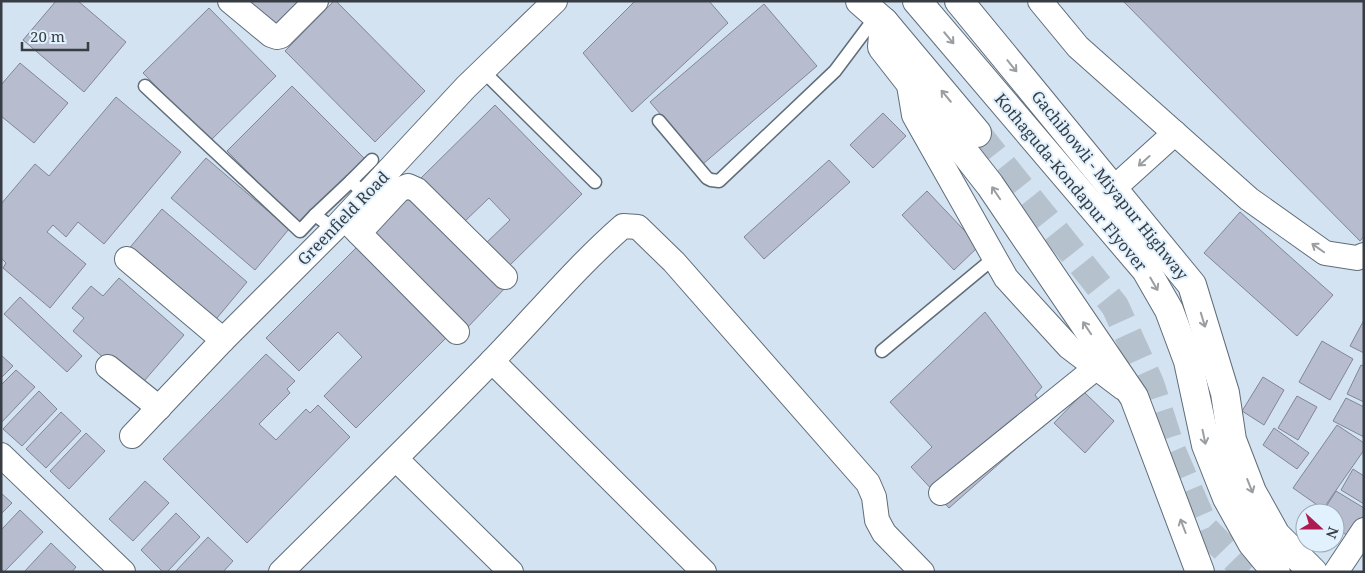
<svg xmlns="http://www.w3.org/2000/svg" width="1365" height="573" viewBox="0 0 1365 573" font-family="'Noto Serif',serif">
	<rect width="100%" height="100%" fill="#d4e3f1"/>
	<g fill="#b7bdce" stroke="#808696">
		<path d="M56 1H78L126 42 84 92 23 40Z"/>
		<path d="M246 1H301L277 29Z"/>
		<path d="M334 1H336L425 91 375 142 285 51Z"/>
		<path d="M635 1H709L728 23 632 112 583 53Z"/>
		<path d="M1123 1H1364V236L1360 241Z"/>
		<path d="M764 4 817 66 703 164 650 102Z"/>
		<path d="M209 8 276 76 210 141 143 73Z"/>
		<path d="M20 63 68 103 34 143 1 116V85Z"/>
		<path d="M292 86 365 159 299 224 227 151Z"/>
		<path d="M116 97 181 152 104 244 78 222 66 237 53 225 47 232 86 264 50 308 3 268 6 263 1 258V204L35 164 49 176Z"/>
		<path d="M495 105 582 194 508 267 485 244 510 220 489 198 464 222 421 178Z"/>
		<path d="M883 113 906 136 873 168 850 145Z"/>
		<path d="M206 158 289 229 255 270 171 198Z"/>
		<path d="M829 160 850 182 764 259 744 237Z"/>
		<path d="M927 191 979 246 954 270 902 215Z"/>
		<path d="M409 193 506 287 466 329 369 235Z"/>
		<path d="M162 209 247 282 212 324 127 251Z"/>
		<path d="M1240 212 1333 295 1297 336 1204 253Z"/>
		<path d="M361 243 451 333 356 428 324 396 362 357 338 332 299 371 266 338Z"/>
		<path d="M119 278 184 335 138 388 73 331 84 318 72 308 91 286 103 296Z"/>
		<path d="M20 297 82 356 67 372 4 314Z"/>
		<path d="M985 312 1042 387 1035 395 1052 417 949 508 911 467 932 447 890 402Z"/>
		<path d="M1364 320V353L1350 346Z"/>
		<path d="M1322 341 1353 359 1330 400 1299 382Z"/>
		<path d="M266 354 295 381 287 389 290 393 259 424 276 440 306 409 310 413 318 405 350 437 247 543 163 459Z"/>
		<path d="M1 355 13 366 1 378Z"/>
		<path d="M1361 365 1364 366V402L1347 394Z"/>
		<path d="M16 370 35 387 1 423V385Z"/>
		<path d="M1263 377 1284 390 1264 425 1242 411Z"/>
		<path d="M39 391 57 409 22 446 3 429Z"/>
		<path d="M1084 392 1114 421 1085 453 1054 423Z"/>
		<path d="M1297 396 1317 407 1298 440 1278 428Z"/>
		<path d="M1346 398 1364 407V437L1333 421Z"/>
		<path d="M61 412 81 431 46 468 26 449Z"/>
		<path d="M1337 425 1364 443V450L1323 509 1293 488Z"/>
		<path d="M1274 428 1309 453 1297 469 1263 445Z"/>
		<path d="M86 433 105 451 69 489 50 471Z"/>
		<path d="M1353 469 1364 476V504L1341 490Z"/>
		<path d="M145 481 169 503 133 541 109 519Z"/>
		<path d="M1336 491 1364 508V515L1350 537 1335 528V513H1322Z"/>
		<path d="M1 493 12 503 1 514Z"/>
		<path d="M20 510 43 532 4 572 1 569V530Z"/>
		<path d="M176 513 200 537 167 572H163L141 550Z"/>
		<path d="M208 537 233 561 223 572H175Z"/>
		<path d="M51 543 76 567 72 572H24Z"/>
	</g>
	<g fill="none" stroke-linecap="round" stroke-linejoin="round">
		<path stroke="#b5c2ce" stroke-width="28" stroke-dasharray="28 14" stroke-linecap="butt" d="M977 133 1115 306 1150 383 1172 451 1206 530 1247 572"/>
		<g stroke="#5f6d79" stroke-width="15">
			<g id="lane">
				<path d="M482 70 595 182"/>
				<path d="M145 86 300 231 315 215 334 229"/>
				<path d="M659 121 707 178 711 180 719 181 835 71 877 15"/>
				<path d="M365 195 351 181 372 160"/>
				<path d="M315 215 351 181"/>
				<path d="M882 351 994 258"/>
			</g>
		</g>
		<g stroke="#5f6d79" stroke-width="26">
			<g id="street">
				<path d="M230 1 271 35 277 37 281 36 316 1"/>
				<path d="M1040 1 1078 47 1249 199 1325 253 1357 258 1364 255"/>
				<path d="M908 79 914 115 1006 278 1069 347 1123 388"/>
				<path d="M1113 189 1175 133"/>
				<path d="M349 223 457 332"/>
				<path d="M359 233 399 190 408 186 417 190 505 277"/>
				<path d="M127 259 223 340"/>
				<path d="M492 361 704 572"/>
				<path d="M108 367 159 408"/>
				<path d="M132 436 223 340 334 229 466 87 555 1"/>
				<path d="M1 455 123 572"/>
				<path d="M396 459 511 572"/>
				<path d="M941 493 1097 367"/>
				<path d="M281 572C351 503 422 433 491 362 535 317 575 268 623 226L638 227 674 262 868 483 874 497 877 520 884 533 922 572"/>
				<path d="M1336 572 1364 530"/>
			</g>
		</g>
		<g stroke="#5f6d79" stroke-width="30">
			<g id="primary">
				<path d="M860 1 884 22 977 133"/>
				<path d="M917 1 1146 270 1169 310 1188 361 1206 445 1227 498 1252 543 1276 572"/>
				<path d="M959 1 1192 285 1225 393 1232 440 1252 492 1276 535 1313 572"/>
				<path d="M884 22 882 47 990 185 1134 397 1200 572"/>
			</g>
		</g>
		<use href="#lane" stroke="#fff" stroke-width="12"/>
		<use href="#street" stroke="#fff" stroke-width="24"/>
		<use href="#primary" stroke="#fff" stroke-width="28"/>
	</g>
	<defs><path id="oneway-shaft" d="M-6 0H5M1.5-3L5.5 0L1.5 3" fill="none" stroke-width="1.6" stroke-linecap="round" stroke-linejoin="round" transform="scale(1.25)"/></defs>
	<g stroke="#9b9ea1">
		<use href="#oneway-shaft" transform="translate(949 38) rotate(50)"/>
		<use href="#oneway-shaft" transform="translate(1012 66) rotate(51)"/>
		<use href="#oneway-shaft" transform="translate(946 96) rotate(-130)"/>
		<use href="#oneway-shaft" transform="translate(1144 161) rotate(138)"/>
		<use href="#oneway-shaft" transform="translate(996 193) rotate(-124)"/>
		<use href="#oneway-shaft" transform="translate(1318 248) rotate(-145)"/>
		<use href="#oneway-shaft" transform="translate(1154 284) rotate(60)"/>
		<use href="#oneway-shaft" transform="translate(1203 320) rotate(73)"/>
		<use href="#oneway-shaft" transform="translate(1087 328) rotate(-124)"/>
		<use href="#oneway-shaft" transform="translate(1204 437) rotate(78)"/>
		<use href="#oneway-shaft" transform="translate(1250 486) rotate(68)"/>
		<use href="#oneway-shaft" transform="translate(1183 526) rotate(-111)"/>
	</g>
	<g text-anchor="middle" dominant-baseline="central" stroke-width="4" stroke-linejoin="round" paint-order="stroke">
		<g font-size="16" fill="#373d43" stroke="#e1f1fe">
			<text transform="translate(1071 182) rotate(50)">Kothaguda-Kondapur Flyover</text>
			<text transform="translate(1110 185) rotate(51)">Gachibowli - Miyapur Highway</text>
			<text transform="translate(343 218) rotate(-46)">Greenfield Road</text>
		</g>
	</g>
	<rect width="1365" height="573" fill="none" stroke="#373d43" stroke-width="5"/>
	<g transform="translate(1320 528) rotate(111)"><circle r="24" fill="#e1f1fe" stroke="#9da9b3"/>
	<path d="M0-4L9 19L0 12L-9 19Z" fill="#ad1c51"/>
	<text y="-8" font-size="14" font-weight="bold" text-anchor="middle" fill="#373d43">N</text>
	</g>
	<path d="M22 42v8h66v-8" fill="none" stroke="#373d43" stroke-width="2.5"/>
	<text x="30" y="42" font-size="15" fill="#373d43" stroke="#e1f1fe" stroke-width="4" paint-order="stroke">20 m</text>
</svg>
